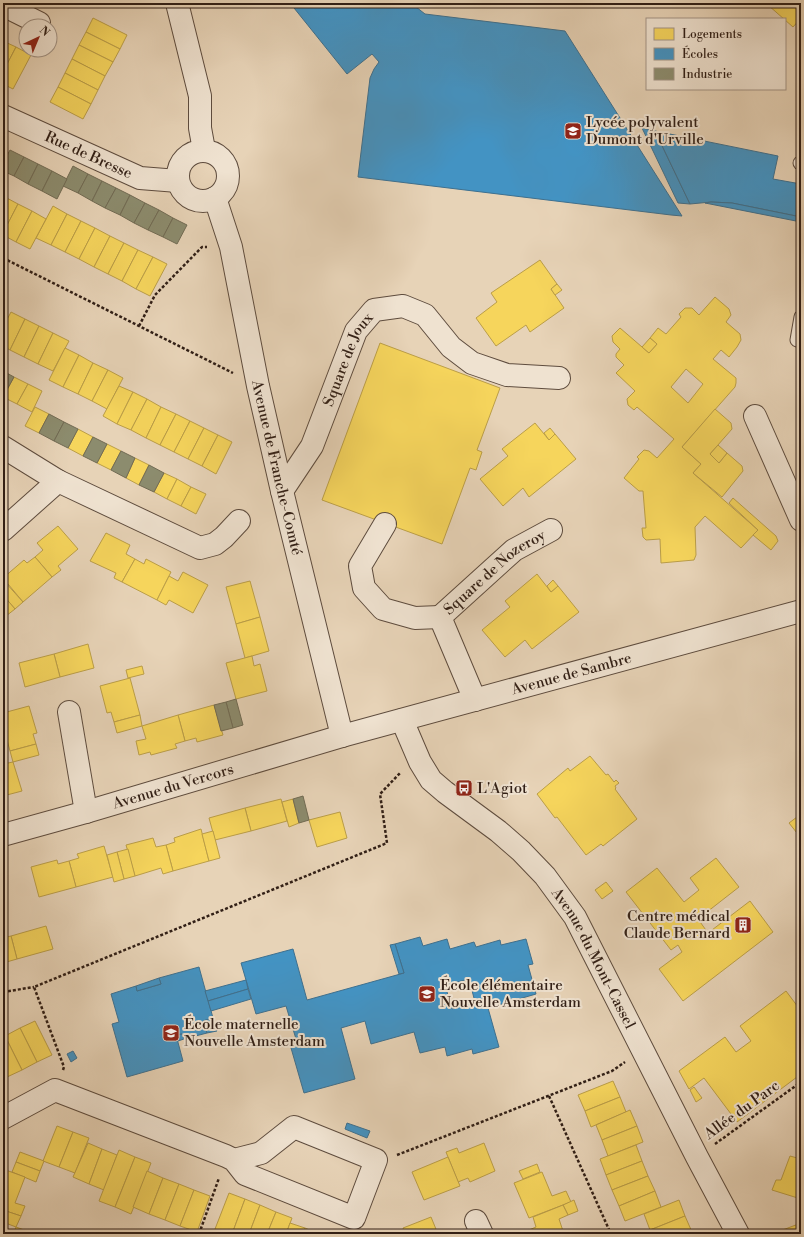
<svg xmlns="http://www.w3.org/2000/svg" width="804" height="1237" viewBox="0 0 804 1237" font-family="'Libre Bodoni',serif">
	<rect width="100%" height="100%" fill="#e7d3b7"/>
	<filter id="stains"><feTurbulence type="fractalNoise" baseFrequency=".005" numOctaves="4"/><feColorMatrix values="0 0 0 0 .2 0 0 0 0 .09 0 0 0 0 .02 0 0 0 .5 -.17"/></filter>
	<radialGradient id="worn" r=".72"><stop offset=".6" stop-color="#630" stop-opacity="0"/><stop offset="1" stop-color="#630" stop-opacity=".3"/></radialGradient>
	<g fill="#f6d55c" stroke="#bb9e47" fill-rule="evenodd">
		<path d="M770 3H801V18L793 27 768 5Z"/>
		<path d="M93 18 127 35 120 49 86 32Z"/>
		<path d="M86 32 120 49 113 62 79 45Z"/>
		<path d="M3 41 16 47 3 72Z"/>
		<path d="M79 45 113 62 105 76 72 59Z"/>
		<path d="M16 47 31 55 13 89 3 84V72Z"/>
		<path d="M72 59 105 76 98 90 65 73Z"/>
		<path d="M65 73 98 90 91 104 58 87Z"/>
		<path d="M58 87 91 104 83 119 50 102Z"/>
		<path d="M3 196 18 204 3 233Z"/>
		<path d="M18 204 32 211 16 242 3 235V233Z"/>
		<path d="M53 206 67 214 51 245 36 238Z"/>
		<path d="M32 211 46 219 30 249 16 242Z"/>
		<path d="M67 214 81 221 65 252 51 245Z"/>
		<path d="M81 221 95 228 79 259 65 252Z"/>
		<path d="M95 228 110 236 94 267 79 259Z"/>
		<path d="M110 236 124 243 108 274 94 267Z"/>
		<path d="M124 243 138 250 122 281 108 274Z"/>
		<path d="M138 250 153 257 136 289 122 281Z"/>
		<path d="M153 257 167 264 150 296 136 289Z"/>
		<path d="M540 260 557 284 551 289 564 308 530 332 526 325 496 346 476 318 497 302 491 293Z"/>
		<path d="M557 284 562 290 555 295 551 289Z"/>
		<path d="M715 297 729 309 731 315 726 322 740 334 741 340 737 347 729 357 721 350 713 359 736 378V383L735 387 682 447 701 464 693 473 758 530 741 548 705 516 695 527 696 555 694 560 661 563 660 539 646 540 643 537 642 528H646L643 491H639L624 478 639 459 637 457 644 450 649 451 657 458 674 439 637 407 634 410 628 405 627 399 635 391 616 373 624 365 616 357V354L620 349 613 342 612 336 620 328 649 353 657 344 650 338 658 328 666 334 681 317 679 314 685 308H692L699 315ZM686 369 703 384 688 403 671 387Z"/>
		<path d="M11 312 25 319 10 350 3 346V327Z"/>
		<path d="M25 319 39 326 24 357 10 350Z"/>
		<path d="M39 326 53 333 38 364 24 357Z"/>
		<path d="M53 333 69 341 53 371 38 364Z"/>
		<path d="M650 338 657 344 649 353 642 347Z"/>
		<path d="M380 343 500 388 477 450 482 452 476 470 470 468 442 544 322 500Z"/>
		<path d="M65 348 79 355 63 387 49 380Z"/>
		<path d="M79 355 93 363 78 394 63 387Z"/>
		<path d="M93 363 108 370 92 401 78 394Z"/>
		<path d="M108 370 123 378 107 409 92 401Z"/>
		<path d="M14 377 28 384 17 404 3 397Z"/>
		<path d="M28 384 42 391 32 412 17 404Z"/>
		<path d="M119 386 133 392 117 424 103 416Z"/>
		<path d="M133 392 147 399 131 430 117 424Z"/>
		<path d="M147 399 161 407 146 438 131 430Z"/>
		<path d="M35 407 49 414 39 433 25 426Z"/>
		<path d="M161 407 176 414 160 445 146 438Z"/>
		<path d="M715 409 731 423 732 429 710 454 719 463 727 453 742 466 743 471 722 497 693 473 701 464 682 447Z"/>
		<path d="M176 414 190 421 174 452 160 445Z"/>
		<path d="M190 421 204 428 188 459 174 452Z"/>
		<path d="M535 423 549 440 555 434 576 459 529 497 523 488 503 506 480 479 508 456 502 449Z"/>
		<path d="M204 428 218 435 202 466 188 459Z"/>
		<path d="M550 428 555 434 549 440 544 433Z"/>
		<path d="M78 429 93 437 83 456 68 448Z"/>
		<path d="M218 435 232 442 216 474 202 466Z"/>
		<path d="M107 444 121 451 111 470 97 463Z"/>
		<path d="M718 445 727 453 719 463 710 454Z"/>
		<path d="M135 458 149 465 139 485 126 478Z"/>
		<path d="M164 473 177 479 167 499 154 492Z"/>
		<path d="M177 479 191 487 181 506 167 499Z"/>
		<path d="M191 487 206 494 196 514 181 506Z"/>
		<path d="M733 498 776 536 778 541 771 550 753 535 758 530 729 503Z"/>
		<path d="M58 526 78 549 58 566 61 570 52 577 35 557 43 550 37 543Z"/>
		<path d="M106 533 130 545 126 554 135 559 122 582 114 578 116 573 90 561Z"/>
		<path d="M35 557 52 577 23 602 3 578 24 560 27 563Z"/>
		<path d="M135 559 144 564 146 559 171 572 157 600 122 582Z"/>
		<path d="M183 572 208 585 193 613 169 600 166 605 157 600 169 576 178 581Z"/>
		<path d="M537 574 551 592 558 586 579 612 532 649 525 640 505 657 482 630 510 607 505 601Z"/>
		<path d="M553 580 558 586 551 592 547 586Z"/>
		<path d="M250 581 260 617 236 624 226 587Z"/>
		<path d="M5 582 23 602 15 609 3 595V584Z"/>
		<path d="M3 595 15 609 6 616 3 612Z"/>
		<path d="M260 617 269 651 245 658 236 624Z"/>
		<path d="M88 644 94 668 60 677 54 654Z"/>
		<path d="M54 654 60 677 25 687 19 663Z"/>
		<path d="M252 656 254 666 260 664 267 691 236 699 226 663Z"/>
		<path d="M142 666 144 674 128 678 126 670Z"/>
		<path d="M130 678 140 715 114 722 111 712 107 713 100 686Z"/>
		<path d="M214 705 223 735 197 742 196 738 185 741 178 715Z"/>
		<path d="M29 706 37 733 33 734 36 744 10 751 3 725V713Z"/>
		<path d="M140 715 142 726 117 733 114 722Z"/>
		<path d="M178 715 185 741 175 744 177 748 151 755 150 752 139 755 136 741 146 739 142 726Z"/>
		<path d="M36 744 39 755 13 762 10 751Z"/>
		<path d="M590 756 606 775 608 774 614 782 616 780 619 783 615 786 616 788 615 789 637 819 603 846 601 844 586 855 557 817 555 818 537 794 568 768 570 771Z"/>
		<path d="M13 762 22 791 3 796V764Z"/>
		<path d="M281 799 287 821 251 831 245 808Z"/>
		<path d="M293 799 299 823 289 827 282 802Z"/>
		<path d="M245 808 251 831 215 840 209 818Z"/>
		<path d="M340 812 347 838 317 847 309 820Z"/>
		<path d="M801 814V845L798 841 801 838 789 823Z"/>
		<path d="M201 829 209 861 173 871 166 845 175 842 174 838Z"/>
		<path d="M213 831 220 858 209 861 202 834Z"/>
		<path d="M153 838 156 847 166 845 173 871 163 874 161 868 135 876 126 845Z"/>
		<path d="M104 846 113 877 76 887 69 861 79 858 77 854Z"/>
		<path d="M128 849 135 876 124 879 117 852Z"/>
		<path d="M117 852 124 879 114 882 107 855Z"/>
		<path d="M716 858 739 887 698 919 708 933 750 901 773 932 683 1001 659 969 682 952 678 945 671 950 626 892 657 868 684 902 699 890 690 878Z"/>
		<path d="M57 860 58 864 69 861 76 887 39 897 31 867Z"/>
		<path d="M606 882 613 891 602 899 595 890Z"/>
		<path d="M46 926 53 949 17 959 11 936Z"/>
		<path d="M11 936 17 959 3 963V938Z"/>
		<path d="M786 991 801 1011V1074L737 1122 704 1078 689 1089 679 1071 725 1037 736 1052 751 1041 740 1026Z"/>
		<path d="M35 1021 52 1055 37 1062 20 1028Z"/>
		<path d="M20 1028 37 1062 22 1070 5 1036Z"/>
		<path d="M3 1032 22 1070 7 1077 3 1069Z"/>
		<path d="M613 1081 620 1097 585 1111 578 1095Z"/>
		<path d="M694 1087 702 1098 696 1102 690 1090Z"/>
		<path d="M620 1097 626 1112 591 1127 585 1111Z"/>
		<path d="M630 1110 637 1126 602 1140 596 1125Z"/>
		<path d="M57 1126 73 1132 59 1167 43 1161Z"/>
		<path d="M637 1126 643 1142 608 1156 602 1140Z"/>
		<path d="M73 1132 89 1138 75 1173 59 1167Z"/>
		<path d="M88 1143 102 1149 89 1184 73 1177Z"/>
		<path d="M484 1143 495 1171 470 1182 468 1178 458 1182 446 1152 457 1148 459 1153Z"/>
		<path d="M636 1145 642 1161 606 1175 600 1159Z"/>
		<path d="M102 1149 117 1155 104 1190 89 1184Z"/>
		<path d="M119 1150 135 1157 115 1207 99 1201Z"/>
		<path d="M20 1152 44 1161 40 1171 16 1162Z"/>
		<path d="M790 1156 801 1159V1199L772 1190 776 1180H781Z"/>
		<path d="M135 1157 151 1163 131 1214 115 1207Z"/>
		<path d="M448 1157 460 1186 424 1200 412 1172Z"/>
		<path d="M642 1161 648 1176 612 1190 606 1175Z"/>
		<path d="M16 1162 40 1171 36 1182 12 1172Z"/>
		<path d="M537 1164 540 1172 523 1179 519 1171Z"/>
		<path d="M3 1169 25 1177 15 1203 25 1206 21 1216 3 1210Z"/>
		<path d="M147 1171 163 1178 149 1214 133 1207Z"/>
		<path d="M542 1172 552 1196 566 1191 571 1202 529 1218 514 1183Z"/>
		<path d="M648 1176 655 1191 619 1206 612 1190Z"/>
		<path d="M163 1178 179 1184 165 1220 149 1214Z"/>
		<path d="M179 1184 194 1190 180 1226 165 1220Z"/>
		<path d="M194 1190 210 1196 197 1232 180 1226Z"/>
		<path d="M655 1191 661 1207 625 1221 619 1206Z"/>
		<path d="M229 1193 245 1199 232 1234 215 1229Z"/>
		<path d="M245 1199 260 1205 249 1234H232Z"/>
		<path d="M574 1200 578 1211 568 1215 563 1205Z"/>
		<path d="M679 1200 685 1216 650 1230 644 1214Z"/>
		<path d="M260 1205 276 1212 267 1234H249Z"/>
		<path d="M563 1205 568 1215 559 1219 564 1234H530L529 1230 536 1227 533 1217Z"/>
		<path d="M3 1210 21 1216 16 1227 3 1222Z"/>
		<path d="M276 1212 292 1218 286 1234H267Z"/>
		<path d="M685 1216 692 1232 685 1234H652L650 1230Z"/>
		<path d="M431 1217 438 1234H405L403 1228Z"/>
		<path d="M290 1223 305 1228 303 1234H286Z"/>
		<path d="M801 1223V1234H781L780 1231Z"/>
		<path d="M16 1227 35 1234H13Z"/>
		<path d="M305 1228 319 1234H303Z"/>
		<path d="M322 1230 333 1234H321Z"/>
	</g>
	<g fill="#4393c3" stroke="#3e708f" fill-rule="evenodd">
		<path d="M290 3H411L425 14 565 31 682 216 671 215 358 177 370 78 374 69 379 62 372 54 347 74Z"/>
		<path d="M642 128 655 131 690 204 678 203Z"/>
		<path d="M655 131 778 156 773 179 801 184V217L732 203 711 202 690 204Z"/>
		<path d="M711 202 732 203 801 217V222L705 203Z"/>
		<path d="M420 937 423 946 447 939 450 949 474 942 476 947 500 940 501 945 526 939 533 964 528 965 536 994 488 1008 499 1047 473 1054 472 1049 447 1056 445 1047 420 1053 414 1032 371 1044 365 1021 341 1028 355 1079 304 1093 289 1041 296 1039 286 1006 256 1014 241 963 293 949 307 1000 404 973 395 944ZM469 979 475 1002 452 1009 445 985Z"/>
		<path d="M395 944 404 973 399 974 390 945Z"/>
		<path d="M199 967 213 1018 203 1021 207 1033 184 1039 182 1034 176 1035 183 1061 127 1077 112 1024 119 1022 111 994 136 986 137 991 161 984 159 978Z"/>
		<path d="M159 978 161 984 137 991 136 986Z"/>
		<path d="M246 980 248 989 208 1001 205 991Z"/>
		<path d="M248 989 251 999 211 1011 208 1001Z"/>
		<path d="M213 1018 217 1031 207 1033 203 1021Z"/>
		<path d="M182 1034 184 1039 178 1041 176 1035Z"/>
		<path d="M73 1051 77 1058 71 1062 67 1054Z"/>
		<path d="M347 1123 370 1131 367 1138 345 1129Z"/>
	</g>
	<g fill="#8c8c6e" stroke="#716b54">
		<path d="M10 150 24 157 14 176 3 171V163Z"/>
		<path d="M24 157 38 164 28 184 14 176Z"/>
		<path d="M38 164 52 171 42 191 28 184Z"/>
		<path d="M73 166 88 174 78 193 63 186Z"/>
		<path d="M52 171 67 179 57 199 42 191Z"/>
		<path d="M88 174 102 181 92 201 78 193Z"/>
		<path d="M102 181 116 188 105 208 92 201Z"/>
		<path d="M116 188 130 195 120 215 105 208Z"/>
		<path d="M130 195 145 203 134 223 120 215Z"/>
		<path d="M145 203 159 210 148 230 134 223Z"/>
		<path d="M159 210 173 218 163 237 148 230Z"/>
		<path d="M173 218 187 225 177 244 163 237Z"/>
		<path d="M3 371 14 377 3 397Z"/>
		<path d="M49 414 64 422 54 441 39 433Z"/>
		<path d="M64 422 78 429 68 448 54 441Z"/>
		<path d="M93 437 107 444 97 463 83 456Z"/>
		<path d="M121 451 135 458 126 478 111 470Z"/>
		<path d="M149 465 164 473 154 492 139 485Z"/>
		<path d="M236 699 243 725 233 728 226 702Z"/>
		<path d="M226 702 233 728 221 731 214 705Z"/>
		<path d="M303 796 309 820 299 823 293 799Z"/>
	</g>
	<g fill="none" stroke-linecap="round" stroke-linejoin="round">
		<g stroke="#5e4c3e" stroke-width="15">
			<g id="service">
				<path d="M800 163H801"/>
				<path d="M801 317 797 340 801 341"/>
			</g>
		</g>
		<g stroke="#5e4c3e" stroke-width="24">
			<g id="minor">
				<path d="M177 3 200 96V128L204 150"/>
				<path d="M3 5 39 23"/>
				<path id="s1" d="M3 116 140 178 178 181"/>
				<circle cx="203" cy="176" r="25"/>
				<path id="s2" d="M215 198 231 247 258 386 282 491 342 736"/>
				<path d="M755 416 801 520"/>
				<path d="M3 447 58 481 3 530"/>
				<path d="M58 481 200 548 215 544 224 537 239 521"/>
				<path id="s3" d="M282 491 312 446 356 331 374 310 403 306 425 315 451 347 472 363 507 375 559 378"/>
				<path d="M385 524 360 566 364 588 383 609 415 618 440 617"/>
				<path id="s4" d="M475 700 440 617 514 550 551 530"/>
				<path d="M69 712 86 812"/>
				<path id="s5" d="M402 720 420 762 431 780 445 792 498 831 521 851 545 876 575 917 697 1157 738 1234"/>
				<path id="s6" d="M3 835 86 812 342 736 801 611"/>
				<path d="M3 1118 55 1090 226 1156 234 1160 245 1174 354 1218 376 1160 294 1127 261 1153 234 1160"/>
				<path d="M476 1221 482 1234"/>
			</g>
		</g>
		<g stroke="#311f16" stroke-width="2.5" stroke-dasharray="3 2" stroke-linecap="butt">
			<path d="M3 258 233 373"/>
			<path d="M139 326 155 295 202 247H207"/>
			<path d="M3 992 34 987"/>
			<path d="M63 1070 64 1067 34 987 387 843 380 794 401 772"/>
			<path d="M549 1096 611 1234"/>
			<path d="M715 1144 801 1082"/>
			<path d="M397 1155 612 1071 625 1062"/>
			<path d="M199 1234 219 1178"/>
		</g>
		<use href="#service" stroke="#efe2d0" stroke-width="13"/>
		<use href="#minor" stroke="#efe2d0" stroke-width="22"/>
	</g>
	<defs>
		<g id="school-square" transform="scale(0.9)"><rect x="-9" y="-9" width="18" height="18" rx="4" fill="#8f2418" stroke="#efe2d0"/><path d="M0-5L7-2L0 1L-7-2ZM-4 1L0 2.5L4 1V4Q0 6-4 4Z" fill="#fff"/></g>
		<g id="bus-square" transform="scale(0.9)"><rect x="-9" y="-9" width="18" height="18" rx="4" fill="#8f2418" stroke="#efe2d0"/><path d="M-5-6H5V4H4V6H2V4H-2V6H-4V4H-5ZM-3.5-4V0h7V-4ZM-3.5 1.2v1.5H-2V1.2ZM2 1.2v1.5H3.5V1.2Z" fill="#fff"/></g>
		<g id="building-square" transform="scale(0.9)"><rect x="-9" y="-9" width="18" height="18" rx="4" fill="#8f2418" stroke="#efe2d0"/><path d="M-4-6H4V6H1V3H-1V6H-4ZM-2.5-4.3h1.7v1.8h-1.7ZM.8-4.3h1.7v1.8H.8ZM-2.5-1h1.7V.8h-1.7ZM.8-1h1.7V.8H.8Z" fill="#fff"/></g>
	</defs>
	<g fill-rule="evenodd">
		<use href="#school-square" x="573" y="131"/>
		<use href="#bus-square" x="464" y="788"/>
		<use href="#building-square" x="743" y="925"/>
		<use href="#school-square" x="427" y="994"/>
		<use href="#school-square" x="171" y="1033"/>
	</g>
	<g text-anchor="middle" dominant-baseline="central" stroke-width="4" stroke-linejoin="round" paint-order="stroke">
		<g font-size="15" fill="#311f16" stroke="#efe2d0" text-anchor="start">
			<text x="586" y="122">Lycée polyvalent<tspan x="586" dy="17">Dumont d'Urville</tspan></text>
			<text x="477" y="788">L'Agiot</text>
			<text x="730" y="916" text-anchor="end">Centre médical<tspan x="730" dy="17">Claude Bernard</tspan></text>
			<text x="440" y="985">École élémentaire<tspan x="440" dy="17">Nouvelle Amsterdam</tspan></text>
			<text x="184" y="1024">École maternelle<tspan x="184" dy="17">Nouvelle Amsterdam</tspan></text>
		</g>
		<g font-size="15" fill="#311f16" stroke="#efe2d0">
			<text stroke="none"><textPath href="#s1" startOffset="94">Rue de Bresse</textPath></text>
			<text stroke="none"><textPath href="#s3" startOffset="148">Square de Joux</textPath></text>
			<text stroke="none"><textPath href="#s2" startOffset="277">Avenue de Franche-Comté</textPath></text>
			<text stroke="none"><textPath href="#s4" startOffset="161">Square de Nozeroy</textPath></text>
			<text stroke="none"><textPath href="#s6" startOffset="591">Avenue de Sambre</textPath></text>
			<text stroke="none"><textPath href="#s6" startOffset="177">Avenue du Vercors</textPath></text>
			<text stroke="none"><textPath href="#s5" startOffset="312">Avenue du Mont-Cassel</textPath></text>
			<text transform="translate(742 1110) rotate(-36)">Allée du Parc</text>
		</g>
	</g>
	<rect width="804" height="1237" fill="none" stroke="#e7d3b7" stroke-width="16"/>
	<rect x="4" y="4" width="796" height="1229" fill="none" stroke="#311f16" stroke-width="2"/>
	<rect x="8" y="8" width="788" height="1221" fill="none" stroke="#311f16"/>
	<rect x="646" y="18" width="140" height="72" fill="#efe2d0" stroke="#a39486"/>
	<rect x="654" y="28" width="20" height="12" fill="#f6d55c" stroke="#a39486"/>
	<text x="682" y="38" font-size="12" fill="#311f16">Logements</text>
	<rect x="654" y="48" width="20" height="12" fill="#4393c3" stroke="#a39486"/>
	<text x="682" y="58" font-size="12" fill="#311f16">Écoles</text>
	<rect x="654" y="68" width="20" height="12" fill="#8c8c6e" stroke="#a39486"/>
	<text x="682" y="78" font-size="12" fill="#311f16">Industrie</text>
	<g transform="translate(38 38) rotate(44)"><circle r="19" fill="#efe2d0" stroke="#a39486"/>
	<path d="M0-3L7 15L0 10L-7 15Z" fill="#8f2418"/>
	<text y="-6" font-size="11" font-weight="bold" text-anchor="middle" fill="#311f16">N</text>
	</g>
	<rect width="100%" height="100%" filter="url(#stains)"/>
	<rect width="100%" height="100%" fill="url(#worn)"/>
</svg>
